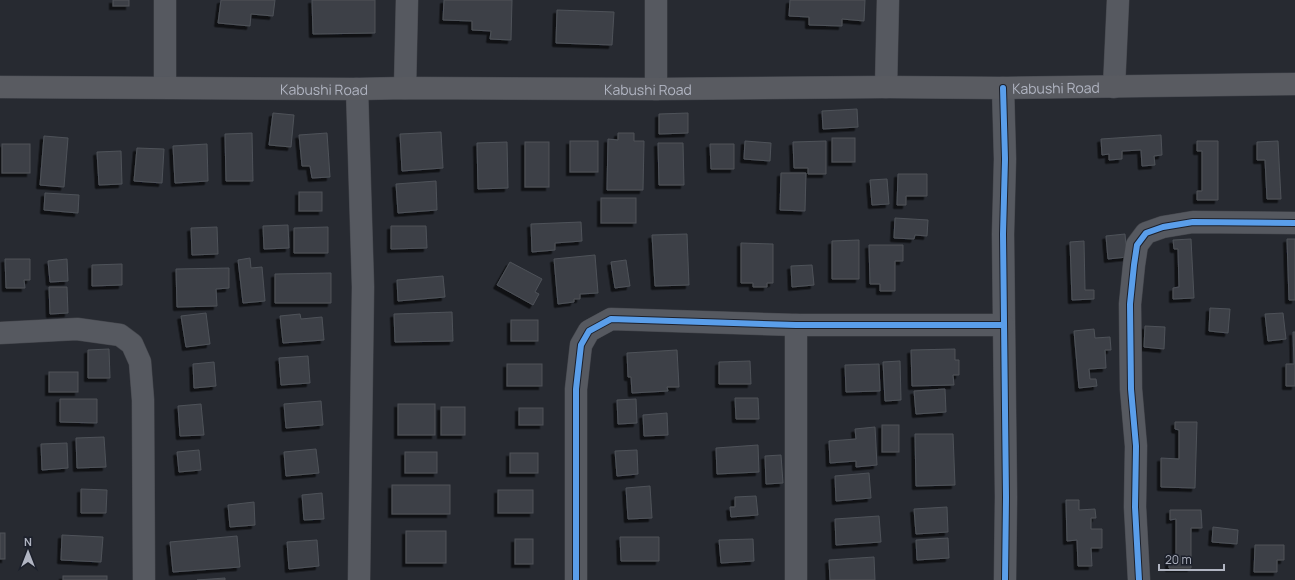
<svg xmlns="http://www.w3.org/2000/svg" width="1295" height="580" viewBox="0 0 1295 580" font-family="Manrope,sans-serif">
	<defs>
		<filter id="shadow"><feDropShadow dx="-3.5" dy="3.5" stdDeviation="0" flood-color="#0009"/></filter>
	</defs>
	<rect width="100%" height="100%" fill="#272a31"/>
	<g fill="#3e4147" stroke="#4e5259" filter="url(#shadow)">
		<rect x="113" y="0" width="16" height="6"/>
		<path d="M221 0H275L273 16 251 14 250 26 218 23Z"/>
		<path d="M312 0H375V33L313 34Z"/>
		<path d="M444 0H512L511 40 490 39 491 31 472 30V21L443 20Z"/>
		<path d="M790 0H865L864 21 842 19V26L809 25V17L789 16Z"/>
		<path d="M557 10 614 12 612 45 556 43Z"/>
		<path d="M857 109 858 127 823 129 822 111Z"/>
		<path d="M273 113 294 115 291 147 269 145Z"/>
		<path d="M688 113V133L659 134V114Z"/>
		<path d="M441 132 443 168 402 171 400 134Z"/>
		<path d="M252 133 253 181H226L225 134Z"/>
		<path d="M327 133 330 177 312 178 310 166H302L299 135Z"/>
		<path d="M618 133H634V141H644L643 190H607L608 139 618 140Z"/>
		<path d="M1161 135 1162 155 1154 156 1155 165 1142 166 1141 150 1122 151V159L1109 160V154L1102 155 1101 139Z"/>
		<path d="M44 136 68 138 64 187 40 185Z"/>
		<rect x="832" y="138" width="23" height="24"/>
		<rect x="570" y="141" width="28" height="31"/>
		<path d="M745 141 771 143 770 161 744 159Z"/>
		<path d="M826 141V174H808V168H794L793 142Z"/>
		<path d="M1197 141H1218V200H1197V191H1202V151H1197Z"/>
		<path d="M1278 141 1281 199H1267L1265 160H1257V142Z"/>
		<path d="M507 142 508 188 478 189 477 143Z"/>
		<rect x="525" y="142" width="24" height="45"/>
		<path d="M658 143H683L684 185H659Z"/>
		<rect x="2" y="144" width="28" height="29"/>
		<path d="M207 144 208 181 175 183 173 146Z"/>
		<path d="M710 144H734V169H711Z"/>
		<path d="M137 148 164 149 162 183 134 181Z"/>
		<path d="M121 151 122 184 99 185 97 152Z"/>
		<path d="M781 173H806L805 211 780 210Z"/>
		<path d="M898 174H927V196H906V205H897Z"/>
		<path d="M887 179 889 204 872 205 870 180Z"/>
		<path d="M436 181 437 210 398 213 396 184Z"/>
		<rect x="299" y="192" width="23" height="19"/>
		<path d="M45 193 79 195 78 213 44 210Z"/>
		<rect x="601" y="198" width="35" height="25"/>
		<path d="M895 218 928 220 927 236 915 235 914 239 894 238Z"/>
		<path d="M581 222 582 241 555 243V250L532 252 531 224Z"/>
		<path d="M288 225 289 248 264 249 263 226Z"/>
		<path d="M391 226H426L427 248 391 249Z"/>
		<path d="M217 227 218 254 192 255 191 228Z"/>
		<path d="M328 227V253H294V228Z"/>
		<path d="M687 234 689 285 655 286 652 235Z"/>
		<path d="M1125 234 1127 257 1108 259 1106 236Z"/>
		<path d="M1191 239 1194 298 1173 299V288L1179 287 1178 249H1174L1173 240Z"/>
		<path d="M1287 239H1295V300H1289Z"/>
		<path d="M859 240V279H832V241Z"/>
		<path d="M1084 241 1085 290H1094V299L1072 300 1070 242Z"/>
		<path d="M741 243 773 244V283H767V287H753V283H741Z"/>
		<path d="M869 245H903V261H895V291H880V284H870Z"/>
		<path d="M595 255 598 293 580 294V299H574V302L558 304 554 259Z"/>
		<path d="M250 258 251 268 262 267 265 301 243 303 238 260Z"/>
		<path d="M5 259H30V280H24L25 288H6Z"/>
		<path d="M67 259 68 281 50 282 48 261Z"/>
		<path d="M626 260 630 286 615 288 611 262Z"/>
		<path d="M510 262 542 279 535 292 539 294 533 305 497 285Z"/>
		<path d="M122 264V285L92 286V265Z"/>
		<path d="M812 265 814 285 792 287 791 266Z"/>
		<path d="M229 268V288L216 289 217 306 177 307 176 269Z"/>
		<path d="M331 273V303H275V274Z"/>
		<path d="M443 276 445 297 398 301 397 280Z"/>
		<path d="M49 287H67L68 313 50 314Z"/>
		<path d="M1210 308 1230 309 1228 333 1209 331Z"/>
		<path d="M452 312 453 341 395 342 394 314Z"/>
		<path d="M206 313 210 344 186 347 181 316Z"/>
		<path d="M1283 313 1286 339 1268 341 1265 314Z"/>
		<path d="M300 314 301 319 322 317 324 340 283 343 280 316Z"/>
		<rect x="511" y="320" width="27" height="21"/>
		<path d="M1145 326 1165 327 1164 349 1144 347Z"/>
		<path d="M1094 329 1095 338 1110 337 1111 350H1105L1106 368 1089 369 1090 379H1096L1097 386 1079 388 1074 331Z"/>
		<path d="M1293 332H1295V386H1286V364H1294Z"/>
		<path d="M109 349 110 378H88V350Z"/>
		<path d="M955 349V360H959V375H953L954 385 912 386 911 350Z"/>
		<path d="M677 350 679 387H667L668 391 632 393 631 377H628L627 353Z"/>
		<path d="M308 356 310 383 281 385 279 358Z"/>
		<path d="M750 361 751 384H719V362Z"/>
		<path d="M900 361 901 400 885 401 883 362Z"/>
		<path d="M214 362 216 386 194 388 193 364Z"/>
		<rect x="507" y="364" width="35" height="22"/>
		<path d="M879 364 880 391 846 392 845 365Z"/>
		<rect x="49" y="372" width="29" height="20"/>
		<path d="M945 389 946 412 916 414 914 391Z"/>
		<path d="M735 398H758L759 419H736Z"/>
		<path d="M60 399H97V423L60 422Z"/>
		<path d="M636 399 637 423 618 424 617 400Z"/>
		<path d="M321 401 323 425 286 428 284 404Z"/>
		<path d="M201 404 204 435 180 436 178 406Z"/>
		<rect x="398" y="404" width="37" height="31"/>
		<rect x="441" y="407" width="24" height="28"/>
		<rect x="519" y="408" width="24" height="17"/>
		<path d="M667 413 668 435 644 436 643 415Z"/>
		<path d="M1175 422H1197L1195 488 1161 487V458L1179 459V430L1175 429Z"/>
		<rect x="882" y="425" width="17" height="27"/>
		<path d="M875 427 877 465 856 467V461L830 463 829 441 856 439 855 429Z"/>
		<path d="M915 434H953L955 485 916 486Z"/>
		<path d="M104 437 106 467 77 468 76 438Z"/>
		<path d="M67 443 68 468 42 470 41 444Z"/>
		<path d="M758 445 759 472 717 474 716 448Z"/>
		<path d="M316 449 319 473 286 476 284 452Z"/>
		<path d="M199 450 201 470 179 472 177 452Z"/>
		<path d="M637 450 638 474 617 476 615 451Z"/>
		<rect x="405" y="452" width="32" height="21"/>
		<rect x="510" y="453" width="28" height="20"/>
		<path d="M781 455 783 483 766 484 765 456Z"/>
		<path d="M869 473 871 498 836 501 835 476Z"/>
		<rect x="392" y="485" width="58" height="29"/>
		<path d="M650 486 652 518 628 519 626 488Z"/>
		<path d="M81 489 107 490 106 513H81Z"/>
		<rect x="498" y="490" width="35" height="23"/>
		<path d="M322 493 324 519 304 520 302 495Z"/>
		<path d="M756 496 758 515 731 517 730 507H735V497Z"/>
		<path d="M1066 500H1079V510L1095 509 1096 518H1091V529H1102V548H1091L1092 566H1078L1077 540 1067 541Z"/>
		<path d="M254 502 255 525 230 527 228 505Z"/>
		<path d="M947 507 948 532 916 534 914 509Z"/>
		<path d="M1170 510H1201L1202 528H1191V568H1169V557H1176V519L1170 520Z"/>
		<path d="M879 516 881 542 836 545 835 519Z"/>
		<path d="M1213 527 1238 530 1237 544 1212 542Z"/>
		<rect x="406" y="531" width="40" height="32"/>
		<rect x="0" y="533" width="5" height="26"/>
		<path d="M62 535 103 537 101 562 61 560Z"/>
		<path d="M237 536 240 567 173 572 170 542Z"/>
		<path d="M620 537H659V561H621Z"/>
		<path d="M948 538 949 558 917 560 916 540Z"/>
		<rect x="515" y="539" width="18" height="25"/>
		<path d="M753 539 754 561 721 563 719 540Z"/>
		<path d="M317 540 319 566 289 569 287 542Z"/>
		<path d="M1255 545H1284V560H1277V572H1254Z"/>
		<path d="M874 557 875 580H830L829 560Z"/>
		<rect x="63" y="576" width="44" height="4"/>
		<path d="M225 578V580H197Z"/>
	</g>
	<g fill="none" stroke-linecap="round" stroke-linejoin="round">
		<g stroke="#43454b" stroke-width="23">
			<g id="minor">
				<path d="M165 87V0"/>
				<path d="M886 87 888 0"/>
				<path d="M1114 87 1118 0"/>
				<path d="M405 88 407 0"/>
				<path d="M1003 88 1005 159 1003 234 1006 497 1005 580"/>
				<path d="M357 89 363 287 359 580"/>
				<path d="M656 89V0"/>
				<path d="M0 333 77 329 120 335 132 344 140 362 143 400 144 580"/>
				<path d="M576 580V389L581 345 589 331 611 319 796 325H1003"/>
				<path d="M796 580V325"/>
				<path d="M1139 580 1135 507 1136 446 1131 389 1130 304 1134 265 1137 245 1146 233 1163 227 1193 222 1295 223"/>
			</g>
		</g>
		<g stroke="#44474e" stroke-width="23">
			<g id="major">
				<path id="s1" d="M0 87 357 89 405 88 656 89 886 87 1003 88 1295 84"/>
			</g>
		</g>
		<use href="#minor" stroke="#565960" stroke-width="22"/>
		<use href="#major" stroke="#595b61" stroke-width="22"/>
		<g stroke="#1c202b" stroke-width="8">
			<g id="cycleway">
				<path d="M1003 88 1005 159 1003 234 1006 497 1005 580"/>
				<path d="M576 580V389L581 345 589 331 611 319 796 325H1003"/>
				<path d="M1139 580 1135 507 1136 446 1131 389 1130 304 1134 265 1137 245 1146 233 1163 227 1193 222 1295 223"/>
			</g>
		</g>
		<use href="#cycleway" stroke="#5a9eea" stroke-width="6"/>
	</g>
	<g text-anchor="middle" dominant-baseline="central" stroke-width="3" stroke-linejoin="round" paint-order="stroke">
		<g font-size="14" fill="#b1b5c2" stroke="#1c202b">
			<text stroke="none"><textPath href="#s1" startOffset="1056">Kabushi Road</textPath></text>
			<text stroke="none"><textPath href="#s1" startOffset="324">Kabushi Road</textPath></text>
			<text stroke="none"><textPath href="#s1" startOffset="648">Kabushi Road</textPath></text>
		</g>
	</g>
	<g transform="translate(28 552)" stroke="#1c202b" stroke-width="3" paint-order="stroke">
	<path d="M0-3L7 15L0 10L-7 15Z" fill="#b1b5c2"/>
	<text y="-6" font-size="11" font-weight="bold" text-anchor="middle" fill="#b1b5c2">N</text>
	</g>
	<path d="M1159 564v6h65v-6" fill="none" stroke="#b1b5c2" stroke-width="2"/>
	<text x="1165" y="564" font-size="12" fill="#b1b5c2" stroke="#1c202b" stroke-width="3" paint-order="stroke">20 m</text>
</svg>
